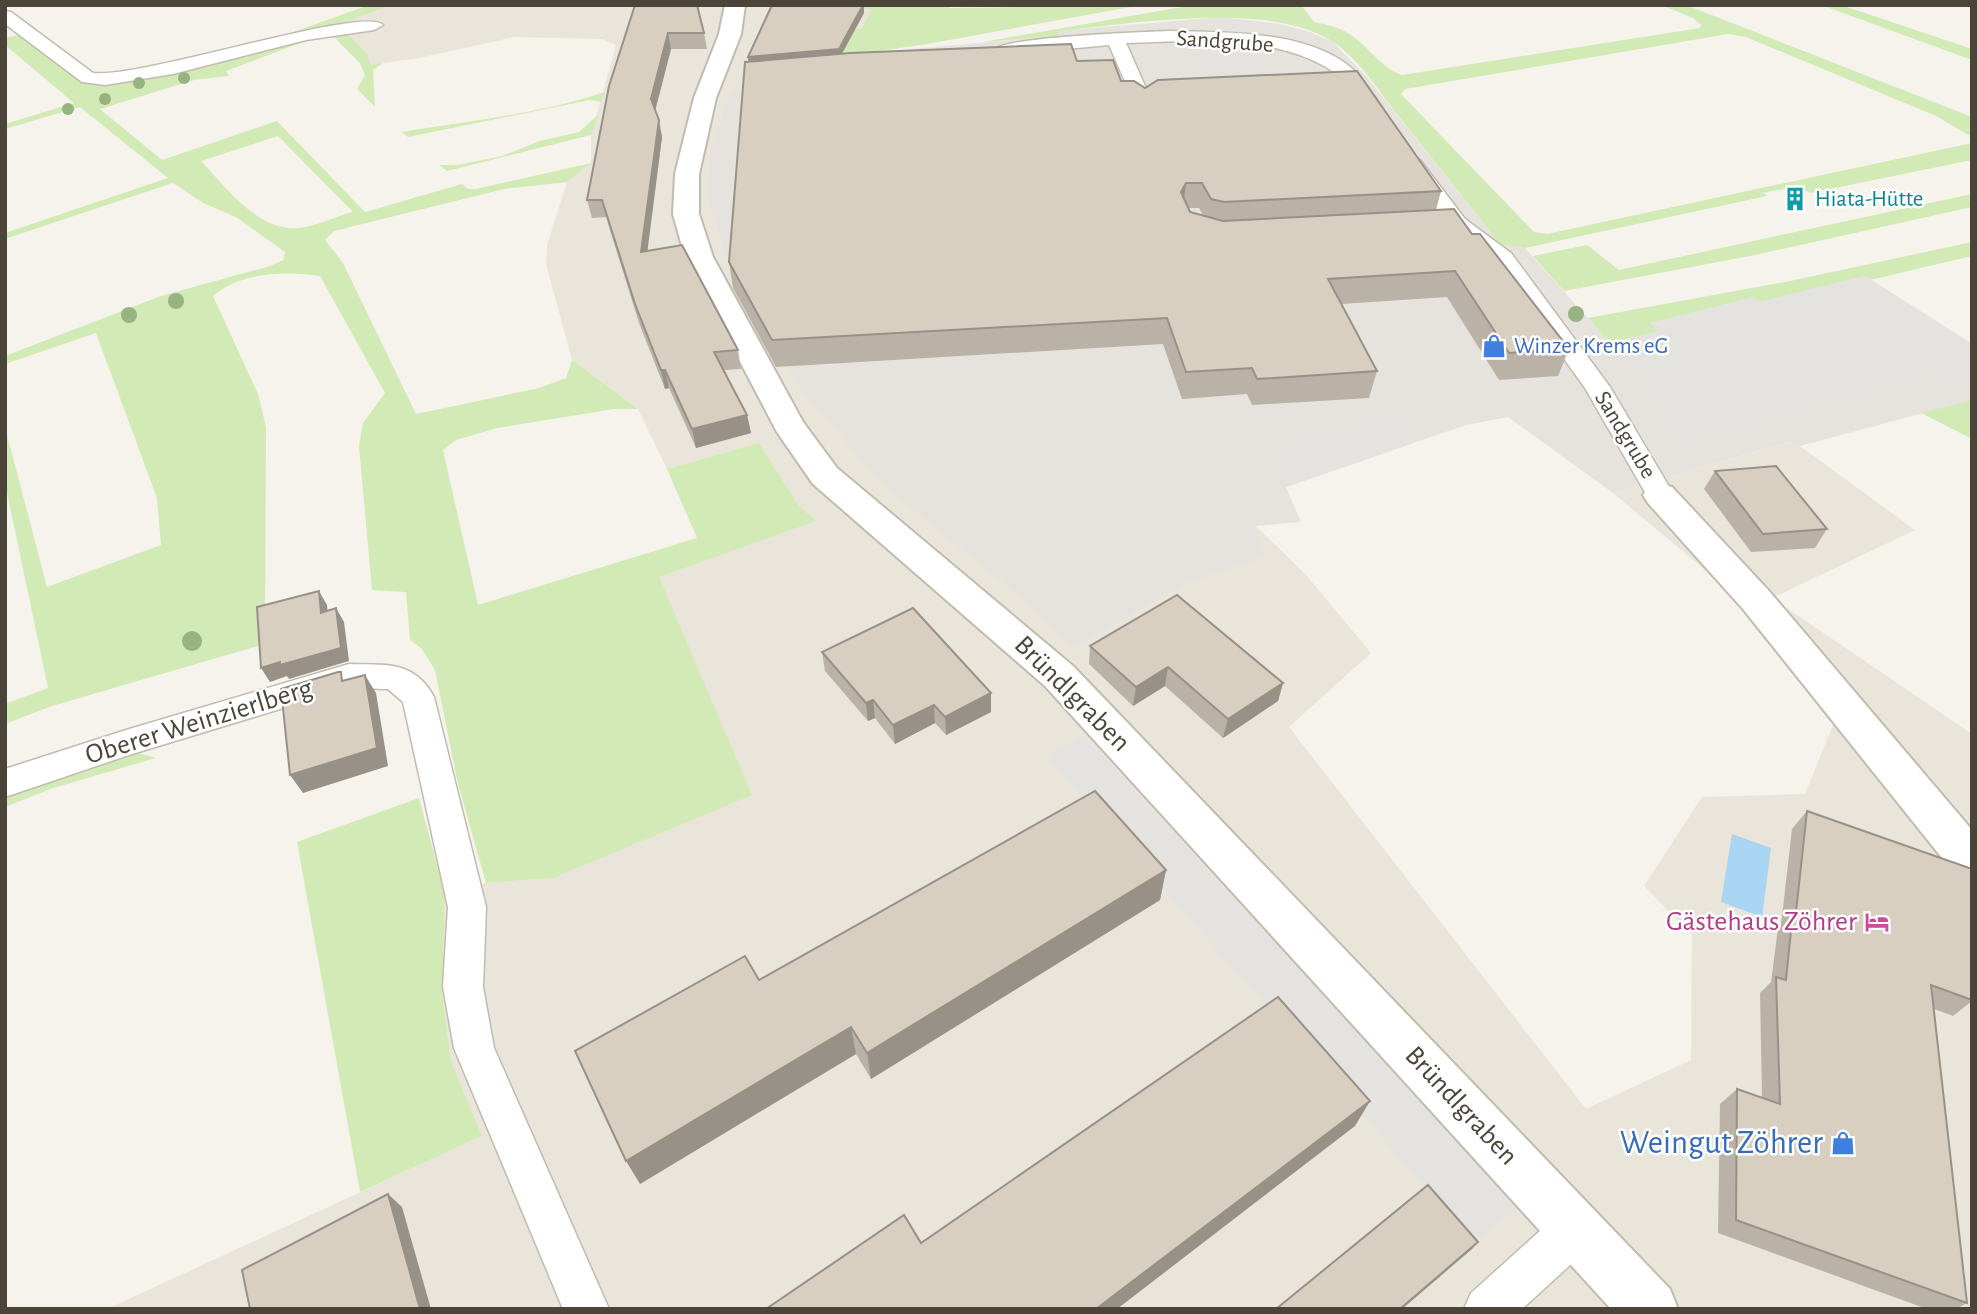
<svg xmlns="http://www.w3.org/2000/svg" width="1977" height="1314" viewBox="0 0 1977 1314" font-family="'Alegreya Sans',sans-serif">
	<rect width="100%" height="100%" fill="#f6f3ec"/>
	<path fill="#eae5da" d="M392 5H828L871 10 862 28 824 36 999 580 1074 649 1189 583 1267 557 1256 526 1306 575 1371 653 1289 727 1586 1109 1691 1060 1692 935 1644 886 1702 797 1805 794 1835 720 1736 596 1613 493 1793 441 1915 530 1772 598 1972 734V1309H107L482 1136 451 1061 442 993 445 895 486 883 553 878 658 577 799 506 759 443 667 469 638 409 572 360 546 264 547 245 567 182 591 163V135L616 45 602 39 514 37 419 58 370 65 368 54 340 24Z"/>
	<path fill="#e6e2dd" d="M1221 17 1280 24 1310 32 1333 42 1366 76 1500 244 1525 248 1610 343 1659 331 1753 297 1760 302 1865 276 1972 344V400L1800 446 1792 441 1613 493 1508 417 1466 425 1286 487 1301 522 1256 526 1267 557 1189 583 1074 649 999 580 881 483 799 387 724 250 707 194 712 143 730 93 756 73 791 64 876 52 1059 36 1058 31Z"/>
	<g fill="#d2eab5" fill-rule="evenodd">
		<path d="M369 5H392L340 24 257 45Z"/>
		<path d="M828 5H947L950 8 1142 5 927 44 791 64 824 36 862 28 871 10Z"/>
		<path d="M1193 5H1301L1314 22C1329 25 1343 28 1355 38 1371 50 1383 69 1402 75L1700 28 1701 25 1693 18 1661 5H1686L1972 117V137L1936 116 1746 37 1728 34 1405 89 1401 94 1534 232 1547 234 1972 143V160L1810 193 1798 186 1763 193 1767 196 1525 248 1500 244C1466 201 1431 157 1397 114 1378 90 1359 59 1333 42 1271 0 1131 24 1059 31V36L983 42Z"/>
		<path d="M1821 5H1841L1972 49V60Z"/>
		<path d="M345 30 368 54 370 65 383 63 373 70 375 107 357 89 365 75 360 63 329 32 226 71 229 76 194 80 100 109 162 160 277 121 365 212 462 184 468 189H476L591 163 567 182 504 189 334 231 325 240 343 263 416 414 539 388 566 378 572 360 638 409H614L497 428 456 440 443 450 478 605 697 538 667 469 759 443 799 506 816 521 659 577 752 795 553 878 486 883 458 784 435 670 421 648 410 640 406 592 372 590 359 446 363 423 385 393 320 276C286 271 240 272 213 296L258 394 266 427 265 644 52 706 5 724V704L48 688 5 483V427L47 587 161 545 157 498 96 333 5 364V356L161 296 270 266 283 260 285 252 236 217 203 203 173 183 5 239V233L168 178 80 107 5 129V124L74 103 5 45V38L18 35 83 82 104 84 329 32ZM278 136 353 212H352C335 217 316 226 299 228 258 232 227 188 201 161Z"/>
		<path d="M605 92 602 102 590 100 408 137 401 132C469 121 539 114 605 92Z"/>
		<path d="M599 114 591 135 447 171 439 165H457L502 156 540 141 579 132Z"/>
		<path d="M1972 194V207L1755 255 1564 291 1533 256 1587 245 1619 270Z"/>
		<path d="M1972 242V256L1870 280 1865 276 1760 302 1650 323 1660 331 1610 343 1588 318 1790 281Z"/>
		<path d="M1972 400V439L1921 413Z"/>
		<path d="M130 751 156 758 53 788 5 807V794Z"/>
		<path d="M419 798 445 895 442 993 451 1061 482 1136 360 1192 297 842Z"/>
	</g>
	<g fill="#e5e3e0">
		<path d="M1865 276 1972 344V392L1934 368 1683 441 1663 424 1649 373 1610 343 1659 331 1650 323 1753 297 1760 302Z"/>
		<path d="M1405 421 1416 442 1286 487 1270 450 1380 424Z"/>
		<path d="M1084 735 1518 1208 1475 1244 1046 756Z"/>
	</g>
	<path fill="#a9d4f2" d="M1732 834 1771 848 1762 917 1721 902Z"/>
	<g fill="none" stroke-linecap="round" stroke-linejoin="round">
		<g stroke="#c2bbae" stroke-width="3">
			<g id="service">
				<path d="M5 11 11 12 93 73C141 79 364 5 383 25L374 30 306 40 173 74 105 85 82 82 5 24Z"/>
				<path d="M1170 31C1224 32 1300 31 1345 63 1360 74 1370 90 1380 105L1371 111C1356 107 1343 76 1326 67 1268 34 1190 41 1126 43L1153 104 1144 110 1135 104 1109 45 1002 55 993 50C1005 37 1144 32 1170 31Z"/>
				<path d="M1413 158 1420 160 1465 219 1511 253 1610 387 1674 495 1670 501 1660 504 1650 501 1585 388 1495 263 1449 229 1403 164 1406 160Z"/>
				<path d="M349 664C385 665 414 660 434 697L486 907 483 987 494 1048 609 1309H563L454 1048 443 987 448 907 403 702 388 689 349 688 129 755 5 797V769L126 730Z"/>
				<path d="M1576 1207 1592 1213 1598 1229 1592 1245 1522 1309H1464L1471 1293 1560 1213Z"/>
			</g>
		</g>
		<g stroke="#c2bbae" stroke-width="4">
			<g id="minor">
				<path d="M725 5H745L741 34 716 98 699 174V214L713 257 803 422 837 468 1073 666 1670 1289 1678 1309H1611L1045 686 813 484 777 432 685 257 673 214 675 174 694 98 719 34Z"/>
				<path d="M1660 484 1672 487 1769 591 1972 830V885L1956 879 1950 868 1743 609 1648 503 1643 495 1648 487Z"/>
			</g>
		</g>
		<use href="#service" fill="#fff" fill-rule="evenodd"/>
		<use href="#minor" fill="#fff" fill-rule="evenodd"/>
	</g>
	<g fill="#97b381">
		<circle cx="184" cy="78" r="6"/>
		<circle cx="139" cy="83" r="6"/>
		<circle cx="105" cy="99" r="6"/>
		<circle cx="68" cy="109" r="6"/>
		<circle cx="176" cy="301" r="8"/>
		<circle cx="1576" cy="314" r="8"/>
		<circle cx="129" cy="315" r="8"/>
		<circle cx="192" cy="641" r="10"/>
	</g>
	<g fill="#bab2a6" fill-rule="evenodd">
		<path d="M635 5 704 33 707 49H671L655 111 662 137 647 251 738 350 741 369 724 370 747 415 751 433 696 448 669 388 665 389 639 323 606 217 592 218 587 200Z"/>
		<path d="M864 13 842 54 1077 61 1121 81 1145 88 1441 191 1436 210 1472 234 1569 349 1558 376 1499 380 1447 297 1341 304 1377 371 1369 398 1252 405 1247 394 1182 399 1163 344 776 367 733 288 729 262 749 61 748 57ZM1188 208H1199L1203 215 1190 212Z"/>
		<path d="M1715 471 1827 529 1815 548 1751 552 1704 489Z"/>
		<path d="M1090 646 1283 683 1278 701 1223 738 1165 686 1133 706 1089 664Z"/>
		<path d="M822 652 991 693V712L946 735 935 723 895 744 875 718 868 721 825 671Z"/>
		<path d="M1807 811 1972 869V1001L1953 1016 1934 1009 1967 1303 1956 1309H1927L1718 1233 1720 1104 1737 1089 1762 1098 1760 993 1771 982 1778 928 1781 925 1792 829Z"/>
		<path d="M1166 870 1160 900 871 1079 856 1054 640 1184 759 980Z"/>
	</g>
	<g fill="#979187">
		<path d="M864 5V13L840 57 749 65 748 57Z"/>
		<path d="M668 33 671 49 654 115 651 99Z"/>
		<path d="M659 120 662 137 645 270 641 252Z"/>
		<path d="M1186 183 1183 208 1181 192Z"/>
		<path d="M661 370H665L669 388 665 389Z"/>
		<path d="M747 415 751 433 696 448 692 429Z"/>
		<path d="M319 591 327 605 329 627 321 613Z"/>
		<path d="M336 608 344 622 349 661 289 679 287 676 270 682 261 668Z"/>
		<path d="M1168 667 1165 686 1133 706 1136 687Z"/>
		<path d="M365 675 376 693 388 766 303 793 290 775Z"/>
		<path d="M1283 683 1278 701 1223 738 1228 719Z"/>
		<path d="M991 693V712L946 735 945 717Z"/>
		<path d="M873 700 875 718 868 721 866 703Z"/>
		<path d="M934 705 935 723 895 744 893 725Z"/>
		<path d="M1166 870 1160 900 871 1079 867 1053Z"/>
		<path d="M851 1027 856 1054 640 1184 626 1161Z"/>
		<path d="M1370 1101 1355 1126 1117 1309H1096Z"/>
		<path d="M388 1194 402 1207 431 1309H420Z"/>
		<path d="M1478 1242 1472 1249 1402 1309H1400Z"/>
	</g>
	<g fill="#d8cfc1" stroke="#979187" stroke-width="2">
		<path d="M635 5H697L704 33H668L651 99 659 120 641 252 682 245 738 350 714 352 747 415 692 429 665 370H661L635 304 602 200H587L609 86Z"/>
		<path d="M772 5H863L839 49 748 57Z"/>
		<path d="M1071 44 1077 61 1113 60 1121 81H1134L1145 88 1158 80 1357 71 1441 191 1224 202 1211 199 1202 183H1186L1181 192 1190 212 1223 221 1454 209 1472 234H1480L1569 349 1509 353 1455 271 1328 279 1377 371 1257 379 1252 368 1186 372 1167 318 772 340 729 262 745 62 850 53Z"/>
		<path d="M1776 466 1827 529 1763 534 1715 471Z"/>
		<path d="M319 591 321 613 336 608 341 648 280 665V662L261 668 257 607Z"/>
		<path d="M1177 595 1283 683 1228 719 1168 667 1136 687 1090 646Z"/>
		<path d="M913 608 991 693 945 717 934 705 893 725 873 700 866 703 822 652Z"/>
		<path d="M338 672H341L342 681 365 675 377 748 290 775 281 689Z"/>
		<path d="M1095 791 1166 870 867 1053 851 1027 626 1161 575 1051 745 956 759 980Z"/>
		<path d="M1807 811 1972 869V1000L1931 985 1967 1303 1736 1220 1737 1089 1780 1104 1776 977 1786 980 1793 911 1796 912Z"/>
		<path d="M1278 997 1370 1101 1096 1309H766L904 1215 921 1243Z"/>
		<path d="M1428 1185 1478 1242 1400 1309H1276Z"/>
		<path d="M388 1194 420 1309H250L242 1270Z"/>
	</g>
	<defs>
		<g id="building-bare" transform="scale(1.89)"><path d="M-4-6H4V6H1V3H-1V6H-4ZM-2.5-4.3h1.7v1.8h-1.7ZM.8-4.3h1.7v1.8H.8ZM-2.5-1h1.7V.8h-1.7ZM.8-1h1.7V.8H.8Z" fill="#0f9aa8" stroke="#fff" stroke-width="2.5" paint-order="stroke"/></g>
		<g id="shop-bare" transform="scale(1.89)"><path d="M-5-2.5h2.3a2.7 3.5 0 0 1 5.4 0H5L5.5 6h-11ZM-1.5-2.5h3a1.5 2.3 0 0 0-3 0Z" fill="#3f7fe0" stroke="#fff" stroke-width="2.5" paint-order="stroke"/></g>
		<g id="hotel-bare" transform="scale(1.89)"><path d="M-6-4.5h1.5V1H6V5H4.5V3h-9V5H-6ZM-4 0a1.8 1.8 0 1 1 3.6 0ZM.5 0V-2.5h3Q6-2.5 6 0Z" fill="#d1479c" stroke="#fff" stroke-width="2.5" paint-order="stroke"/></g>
	</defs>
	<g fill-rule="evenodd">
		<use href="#building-bare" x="1795" y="199"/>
		<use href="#shop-bare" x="1494" y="346"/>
		<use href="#hotel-bare" x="1877" y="922"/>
		<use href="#shop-bare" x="1843" y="1143"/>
	</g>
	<g text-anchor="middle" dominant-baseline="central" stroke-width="5" stroke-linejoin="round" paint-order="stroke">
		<g font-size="23" fill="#4b4439" stroke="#fff">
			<text transform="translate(1225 42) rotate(4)">Sandgrube</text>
			<text transform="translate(1625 435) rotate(59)">Sandgrube</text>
		</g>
		<g font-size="23" fill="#0d838f" stroke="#fff" text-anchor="start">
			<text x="1815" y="199">Hiata-Hütte</text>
		</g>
		<g font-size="23" fill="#366cbe" stroke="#fff" text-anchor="start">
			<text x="1514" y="346">Winzer Krems eG</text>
		</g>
		<g font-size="28" fill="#4b4439" stroke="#fff">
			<text transform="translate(1072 694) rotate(45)">Bründlgraben</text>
			<text transform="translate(199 722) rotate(-17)">Oberer Weinzierlberg</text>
			<text transform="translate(1461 1106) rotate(47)">Bründlgraben</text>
		</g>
		<g font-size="28" fill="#b23c85" stroke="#fff" text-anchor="end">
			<text x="1857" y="922">Gästehaus Zöhrer</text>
		</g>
		<g font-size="33" fill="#366cbe" stroke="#fff" text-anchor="end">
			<text x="1823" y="1143">Weingut Zöhrer</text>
		</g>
	</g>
	<rect width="1977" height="1314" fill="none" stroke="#4b4439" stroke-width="14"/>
</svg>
